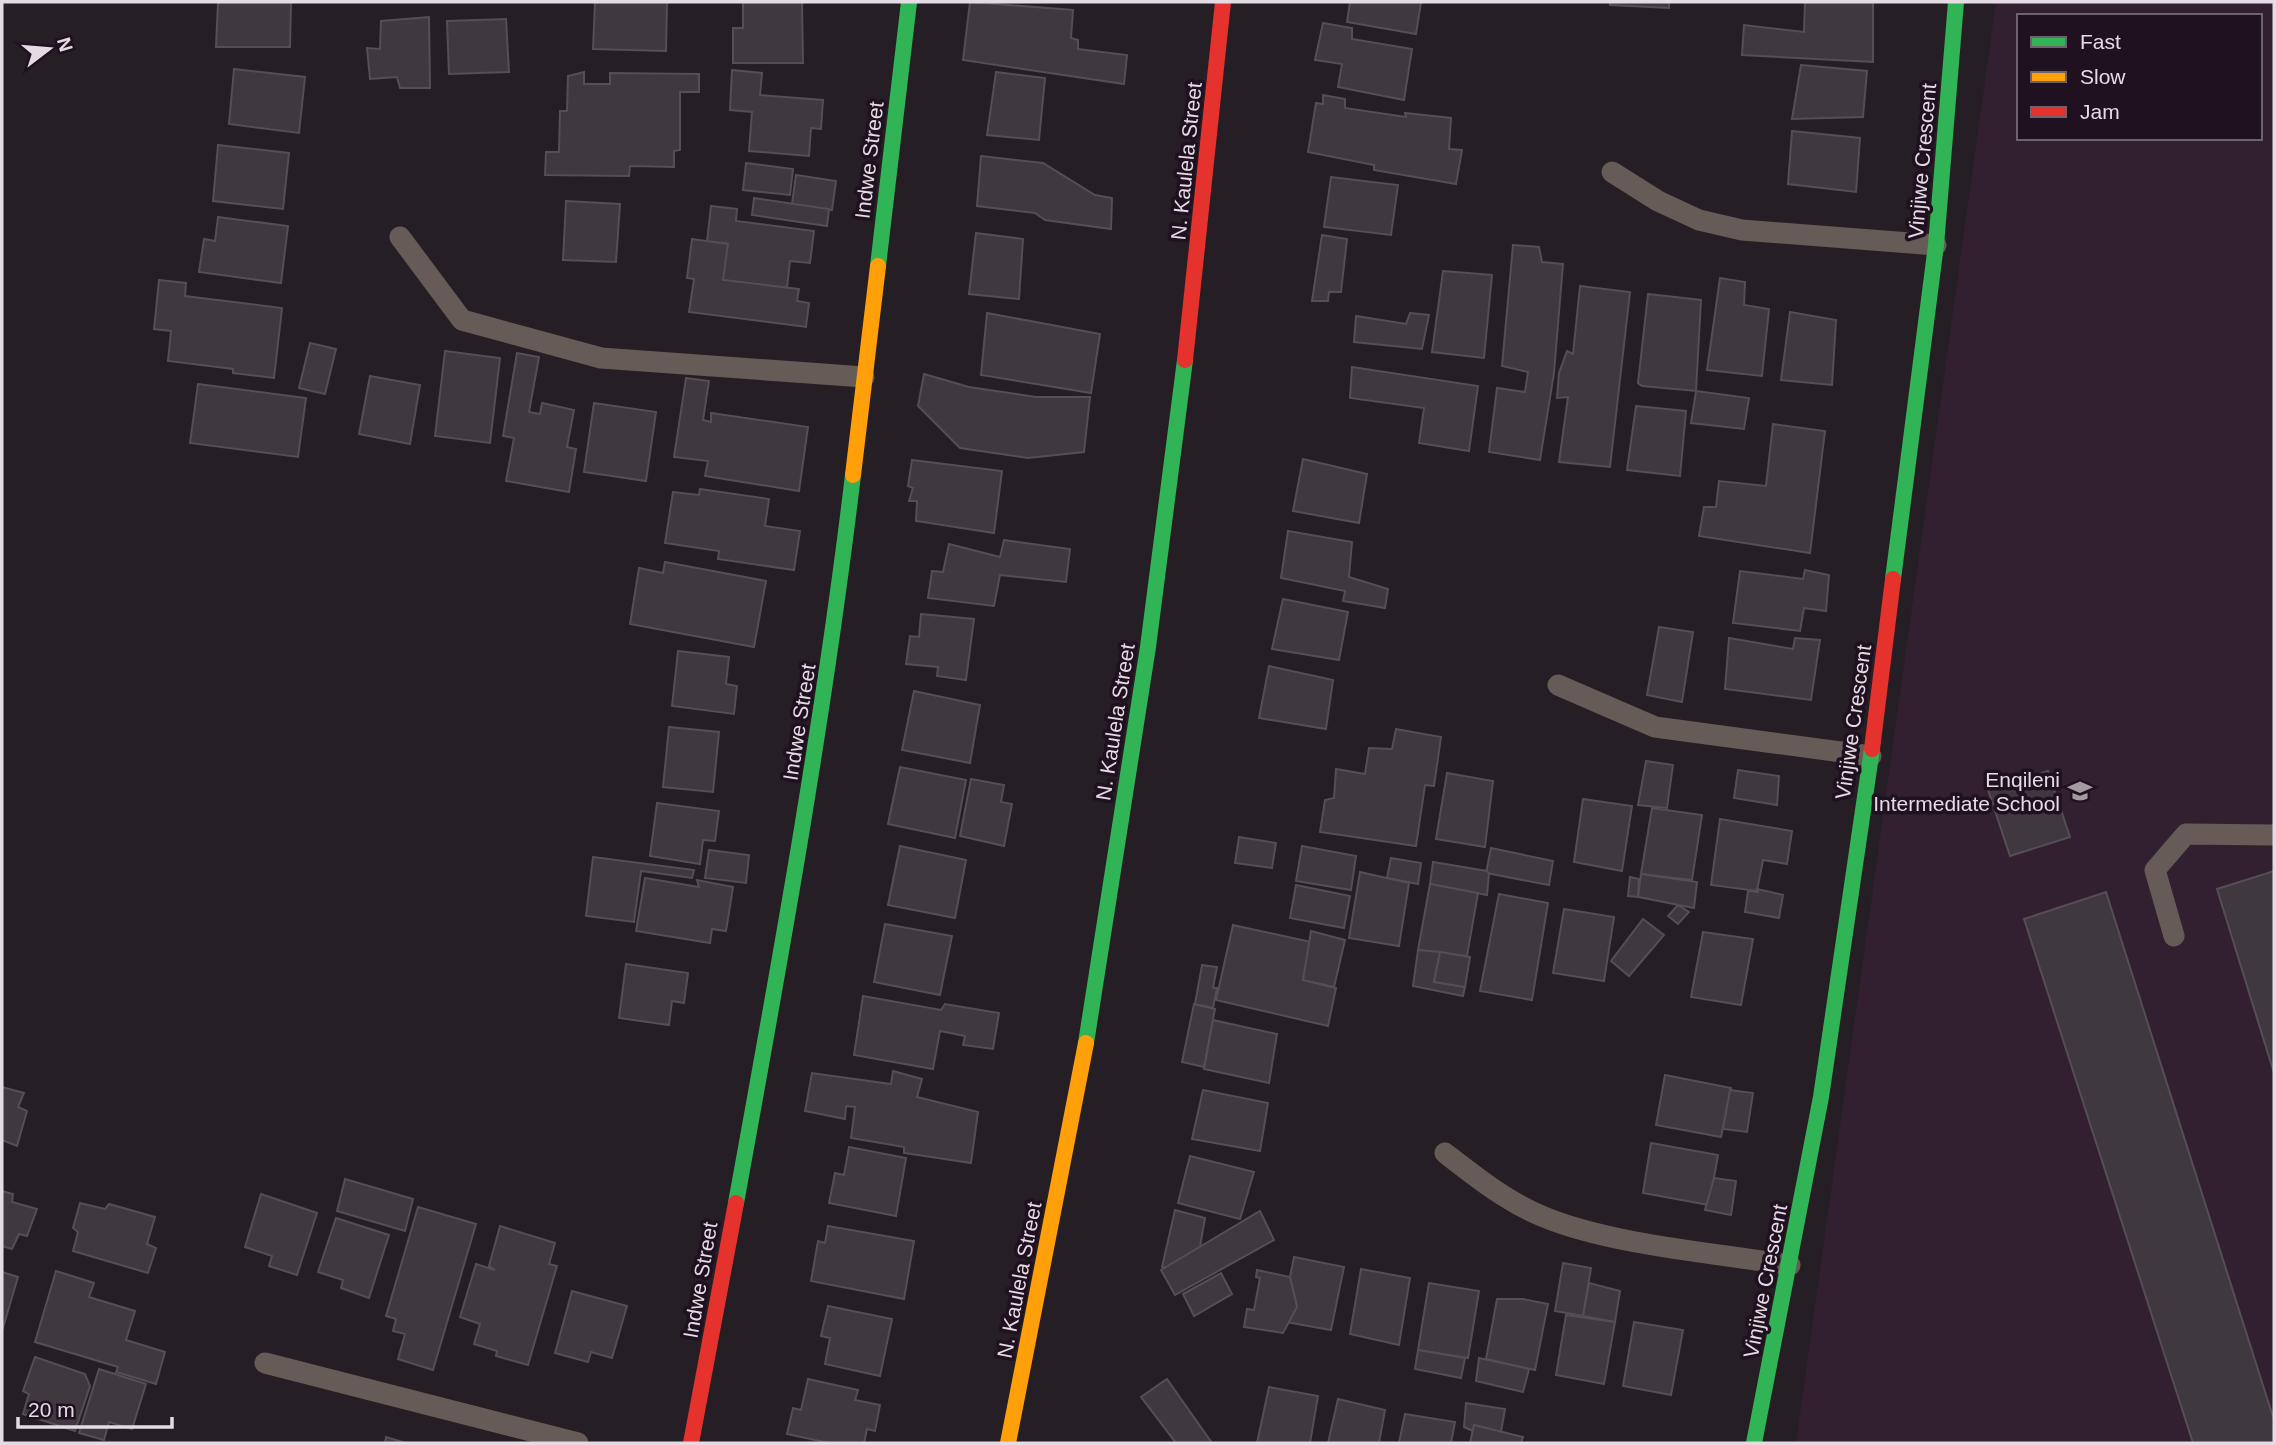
<svg xmlns="http://www.w3.org/2000/svg" width="2276" height="1445" viewBox="0 0 2276 1445" font-family="Arial,sans-serif">
	<rect width="100%" height="100%" fill="#261e25"/>
	<path fill="#322031" fill-rule="evenodd" d="M1996 2H2274V1443H1796ZM2019 16H2260V138H2019Z"/>
	<g fill="#3f383e" stroke="#554e55" stroke-width="2">
		<path d="M218 2H291L290 47H216Z"/>
		<path d="M595 2H667L666 51 593 49Z"/>
		<path d="M743 2H802L803 63H733V28H743Z"/>
		<path d="M970 2 1073 10 1071 38 1078 40V49L1127 55 1124 84 963 60Z"/>
		<path d="M1350 2H1421L1416 34 1347 22Z"/>
		<path d="M1610 2H1669V8L1610 5Z"/>
		<path d="M1805 2H1873V62L1742 55 1744 25 1804 32Z"/>
		<path d="M429 17 430 88H400L397 77 370 79 367 48 380 49 381 21Z"/>
		<path d="M506 19 509 72 449 74 447 21Z"/>
		<path d="M1323 23 1352 28V39L1412 49 1404 100 1338 87 1342 64 1315 60Z"/>
		<path d="M1801 65 1867 71 1863 117 1792 119Z"/>
		<path d="M234 69 305 77 299 133 229 124Z"/>
		<path d="M732 70 762 73 760 95 823 100 821 129 811 128 809 156 749 151 752 112 730 110Z"/>
		<path d="M584 72V84H610V73L699 74V92H680V150L674 151V167L630 166 629 176 545 175 546 152H559L560 111H567L568 76Z"/>
		<path d="M996 72 1045 78 1039 140 987 135Z"/>
		<path d="M1323 95 1345 99V108L1406 117 1405 113 1451 118 1449 149 1462 150 1456 184 1374 170V165L1308 152 1316 103 1323 104Z"/>
		<path d="M1792 131 1860 138 1856 192 1788 184Z"/>
		<path d="M218 145 289 153 283 209 213 201Z"/>
		<path d="M981 156 1043 163 1095 195 1112 198 1111 229 1045 220 1035 213 977 206Z"/>
		<path d="M746 163 793 169 790 195 743 190Z"/>
		<path d="M796 175 836 181 832 210 792 204Z"/>
		<path d="M1331 177 1398 185 1391 235 1324 227Z"/>
		<path d="M754 198 829 209 827 226 752 215Z"/>
		<path d="M566 201 620 204 616 262 563 260Z"/>
		<path d="M711 206 737 209 736 221 814 231 810 263 790 261 787 288 722 280 726 243 707 242Z"/>
		<path d="M218 217 288 226 281 283 199 272 204 239 215 241Z"/>
		<path d="M976 233 1023 239 1019 299 969 294Z"/>
		<path d="M1322 235 1347 239 1341 292H1329L1328 301H1312Z"/>
		<path d="M692 239 728 244 723 280 799 289 797 301 809 303 806 327 689 312 694 279 687 278Z"/>
		<path d="M1513 245 1539 247 1542 262 1563 264 1554 373 1540 460 1489 452 1497 388 1525 392 1528 372 1502 366Z"/>
		<path d="M1443 271 1492 275 1484 358 1432 352Z"/>
		<path d="M1720 278 1745 282 1744 305 1769 309 1762 376 1707 370Z"/>
		<path d="M159 280 186 283 185 296 282 308 274 378 233 373V369L168 361 171 331 154 329Z"/>
		<path d="M1580 286 1630 292 1610 467 1559 462 1568 397 1557 398 1559 373 1567 351 1573 354Z"/>
		<path d="M1648 294 1701 300 1696 391 1642 386 1638 383Z"/>
		<path d="M1790 312 1836 320 1832 385 1781 380Z"/>
		<path d="M987 313 1100 334 1091 393 981 375Z"/>
		<path d="M1410 313 1429 315 1422 349 1354 342 1356 316 1406 324Z"/>
		<path d="M310 343 336 349 325 394 299 388Z"/>
		<path d="M445 351 500 358 490 443 435 436Z"/>
		<path d="M517 353 539 357 529 412 540 414 542 403 574 410 567 447 576 449 569 492 506 481 514 438 503 436Z"/>
		<path d="M1352 367 1478 386 1469 451 1419 443 1424 408 1350 398Z"/>
		<path d="M924 374 969 387 1036 397H1090L1084 452 1028 458 960 448 918 406Z"/>
		<path d="M370 376 420 385 410 444 359 434Z"/>
		<path d="M686 378 709 381 703 420 711 422V413L808 427 799 491 705 476 708 461 674 457Z"/>
		<path d="M198 384 306 398 298 457 190 443Z"/>
		<path d="M1696 391 1749 398 1744 429 1691 423Z"/>
		<path d="M594 403 656 412 646 481 584 472Z"/>
		<path d="M1636 406 1686 411 1680 476 1627 470Z"/>
		<path d="M1773 424 1825 431 1810 553 1699 536 1704 507H1716L1719 481 1766 486Z"/>
		<path d="M1303 459 1367 474 1359 523 1293 511Z"/>
		<path d="M912 460 1002 471 994 533 916 521 917 501H909L913 488 908 486Z"/>
		<path d="M700 489 769 499 765 526 800 531 794 570 718 559 719 551 665 543 673 492 699 495Z"/>
		<path d="M1288 531 1352 542 1349 577 1388 589 1385 608 1343 601 1345 591 1281 578Z"/>
		<path d="M1004 540 1070 549 1066 582 1000 575 994 606 928 598 932 571 943 572 949 544 1000 557Z"/>
		<path d="M665 562 766 581 754 647 630 624 639 568 663 573Z"/>
		<path d="M1805 570 1829 575 1826 611 1804 608 1800 631 1733 623 1740 571 1803 579Z"/>
		<path d="M1283 599 1348 612 1339 660 1272 649Z"/>
		<path d="M921 614 974 619 966 680 937 676 938 667 906 664 910 636 919 637Z"/>
		<path d="M1659 627 1693 632 1682 702 1647 695Z"/>
		<path d="M1729 638 1793 649 1795 638 1820 640 1811 700 1725 689Z"/>
		<path d="M678 651 729 657 726 684 737 686 734 714 672 706Z"/>
		<path d="M1269 666 1333 680 1326 729 1259 718Z"/>
		<path d="M914 691 980 705 970 763 902 750Z"/>
		<path d="M669 727 719 732 713 792 663 787Z"/>
		<path d="M1396 729 1441 737 1434 786 1425 785 1416 846 1320 832 1325 800 1334 798 1336 769 1365 774 1369 748 1392 749Z"/>
		<path d="M1646 761 1673 765 1667 808 1638 805Z"/>
		<path d="M900 767 966 780 955 838 888 824Z"/>
		<path d="M1738 770 1779 776 1777 805 1734 798Z"/>
		<path d="M2048 771 2070 837 2010 856 1988 790Z"/>
		<path d="M1447 773 1493 781 1485 847 1436 839Z"/>
		<path d="M971 779 1004 785 1001 802 1012 804 1004 846 960 836Z"/>
		<path d="M1583 799 1632 806 1622 871 1574 862Z"/>
		<path d="M657 803 719 811 715 841 703 840 700 864 650 856Z"/>
		<path d="M1652 808 1702 815 1692 880 1641 874Z"/>
		<path d="M1720 819 1792 831 1787 864 1763 860 1757 891 1711 885Z"/>
		<path d="M1239 837 1276 843 1272 868 1235 863Z"/>
		<path d="M900 846 966 860 955 918 888 905Z"/>
		<path d="M1302 846 1356 856 1351 890 1296 881Z"/>
		<path d="M1491 848 1553 861 1549 885 1486 873Z"/>
		<path d="M709 850 749 855 746 883 705 878Z"/>
		<path d="M593 857 694 870 692 878 641 871 634 922 586 916Z"/>
		<path d="M1391 858 1421 863 1418 884 1387 878Z"/>
		<path d="M1433 862 1487 871 1489 874 1487 895 1430 884Z"/>
		<path d="M2274 871V1073L2217 889Z"/>
		<path d="M1360 872 1409 883 1399 946 1349 938Z"/>
		<path d="M1641 874 1697 882 1694 908 1638 897Z"/>
		<path d="M1630 877 1639 879 1638 897 1628 896Z"/>
		<path d="M645 878 699 887 697 880 733 887 726 931 712 929 710 943 636 931Z"/>
		<path d="M1430 884 1478 893 1467 956 1418 950Z"/>
		<path d="M1296 885 1350 896 1344 928 1290 918Z"/>
		<path d="M1757 889 1783 895 1779 918 1745 912 1748 891 1758 892Z"/>
		<path d="M2106 892 2274 1420V1443H2193L2024 919Z"/>
		<path d="M1499 894 1548 903 1532 1000 1480 991Z"/>
		<path d="M1678 905 1689 912 1678 924 1668 916Z"/>
		<path d="M1564 909 1614 917 1604 981 1553 973Z"/>
		<path d="M1643 919 1664 935 1629 976 1611 961Z"/>
		<path d="M885 924 952 936 940 995 874 982Z"/>
		<path d="M1233 925 1311 942 1303 980 1336 988 1328 1026 1216 1000Z"/>
		<path d="M1311 931 1345 940 1334 987 1303 980Z"/>
		<path d="M1703 932 1753 939 1741 1005 1691 997Z"/>
		<path d="M1418 950 1440 952 1434 982 1465 987 1463 996 1413 986Z"/>
		<path d="M1440 952 1470 957 1465 987 1434 982Z"/>
		<path d="M626 964 688 973 684 1003 672 1001 669 1025 619 1018Z"/>
		<path d="M1202 965 1217 967 1213 988H1217L1213 1008 1195 1004Z"/>
		<path d="M863 996 941 1010 945 1004 999 1013 993 1049 963 1045 965 1036 940 1031 933 1069 854 1055Z"/>
		<path d="M1194 1004 1215 1009 1204 1067 1182 1062Z"/>
		<path d="M1213 1020 1277 1034 1269 1083 1204 1069Z"/>
		<path d="M893 1071 922 1079 917 1097 978 1112 971 1163 904 1153V1147L851 1138 855 1107 846 1106 845 1119 805 1111 812 1073 891 1084Z"/>
		<path d="M1665 1075 1731 1088 1721 1137 1656 1125Z"/>
		<path d="M2 1087 24 1093 18 1107 27 1111 17 1146 2 1140Z"/>
		<path d="M1203 1090 1268 1103 1260 1151 1192 1139Z"/>
		<path d="M1730 1090 1753 1093 1747 1132 1723 1129Z"/>
		<path d="M1651 1143 1718 1155 1709 1205 1643 1193Z"/>
		<path d="M849 1147 906 1158 896 1216 829 1203 835 1173 844 1175Z"/>
		<path d="M1190 1156 1254 1172 1240 1219 1178 1203Z"/>
		<path d="M1714 1178 1736 1181 1731 1215 1705 1210Z"/>
		<path d="M345 1179 413 1199 405 1231 337 1211Z"/>
		<path d="M2 1191 13 1194 12 1202 37 1209 27 1236 19 1234 12 1249 2 1246Z"/>
		<path d="M261 1194 317 1213 297 1275 269 1266 272 1256 245 1247Z"/>
		<path d="M80 1203 105 1209 109 1204 155 1217 147 1244 156 1248 148 1273 73 1251 78 1232 73 1228Z"/>
		<path d="M418 1207 476 1224 433 1370 398 1359 405 1334 393 1331 396 1319 386 1316Z"/>
		<path d="M1175 1210 1205 1218 1200 1247 1165 1268 1162 1267Z"/>
		<path d="M1260 1211 1274 1240 1175 1295 1161 1270Z"/>
		<path d="M336 1218 389 1235 369 1298 341 1288 343 1280 318 1272Z"/>
		<path d="M500 1226 555 1243 549 1264 557 1266 528 1365 496 1356 497 1351 474 1344 480 1324 460 1317 476 1264 495 1270 489 1266Z"/>
		<path d="M828 1226 914 1241 904 1299 811 1281 818 1241 825 1243Z"/>
		<path d="M1294 1257 1344 1267 1331 1330 1286 1322 1297 1307 1290 1277Z"/>
		<path d="M1563 1263 1591 1268 1583 1316 1555 1311Z"/>
		<path d="M1361 1269 1410 1278 1399 1345 1350 1334Z"/>
		<path d="M1257 1270 1290 1277 1297 1307 1283 1333 1244 1327 1247 1309 1254 1310 1260 1278 1256 1277Z"/>
		<path d="M56 1271 94 1283 89 1297 135 1311 126 1340 165 1352 156 1384 116 1372 118 1367 35 1342Z"/>
		<path d="M2 1272 18 1277 2 1331Z"/>
		<path d="M1221 1273 1232 1294 1194 1316 1183 1294Z"/>
		<path d="M1429 1283 1479 1291 1468 1358 1418 1350Z"/>
		<path d="M1589 1283 1620 1291 1615 1322 1583 1316Z"/>
		<path d="M572 1291 627 1306 612 1358 591 1352 588 1362 555 1353Z"/>
		<path d="M1497 1299H1523L1548 1304 1535 1370 1486 1359Z"/>
		<path d="M828 1306 892 1319 880 1376 825 1364 830 1338 821 1336Z"/>
		<path d="M1566 1315 1615 1322 1604 1384 1556 1375Z"/>
		<path d="M1634 1322 1683 1330 1671 1395 1623 1386Z"/>
		<path d="M1418 1350 1465 1358 1461 1378 1415 1369Z"/>
		<path d="M35 1357 85 1374 90 1386 75 1431 23 1414 29 1394 23 1391Z"/>
		<path d="M1479 1358 1529 1369 1523 1392 1476 1381Z"/>
		<path d="M99 1369 146 1384 132 1429 109 1422 104 1440 79 1433Z"/>
		<path d="M808 1379 858 1390 855 1400 880 1405 875 1431 867 1429 864 1443H829L787 1434 793 1408 801 1410Z"/>
		<path d="M1167 1379 1212 1443H1176L1141 1397Z"/>
		<path d="M1269 1387 1318 1396 1310 1443H1257Z"/>
		<path d="M1338 1399 1385 1410 1379 1443H1328Z"/>
		<path d="M1466 1403 1505 1409 1501 1432 1474 1425 1473 1431 1464 1427Z"/>
		<path d="M1405 1414 1455 1422 1451 1443H1399Z"/>
		<path d="M1474 1425 1523 1437 1521 1443H1470Z"/>
		<path d="M386 1437 406 1443H385Z"/>
	</g>
	<g fill="none" stroke-linecap="round" stroke-linejoin="round">
		<g stroke="#675b57" stroke-width="21">
			<path d="M1612 172 1658 201 1699 220 1742 230 1936 245"/>
			<path d="M400 237 462 320 601 358 864 377"/>
			<path d="M1558 685 1655 727 1871 756"/>
			<path d="M2174 936 2155 870 2186 834 2274 835"/>
			<path d="M1445 1153C1476 1177 1507 1202 1544 1217 1612 1245 1716 1253 1790 1265"/>
			<path d="M265 1363 578 1443"/>
		</g>
		<g stroke="#30b455" stroke-width="16">
			<path d="M878 266 909 2"/>
			<path d="M1893 579 1936 245 1956 2"/>
			<path d="M1086 1043 1148 647 1185 360"/>
			<path d="M736 1203C780 961 824 719 853 475"/>
			<path d="M1754 1443 1821 1097 1872 749"/>
		</g>
		<g stroke="#ff9f0a" stroke-width="16">
			<path d="M853 475 878 266"/>
			<path d="M1008 1443 1086 1043"/>
		</g>
		<g stroke="#e5322d" stroke-width="16">
			<path d="M1185 360 1223 2"/>
			<path d="M1872 749 1893 579"/>
			<path d="M691 1443 736 1203"/>
		</g>
	</g>
	<defs>
		<g id="school-bare" transform="scale(1.89)"><path d="M0-5L7-2L0 1L-7-2ZM-4 1L0 2.5L4 1V4Q0 6-4 4Z" fill="#a299a1" stroke="#1f111f" stroke-width="2.5" paint-order="stroke"/></g>
	</defs>
	<g fill-rule="evenodd">
		<use href="#school-bare" x="2080" y="791"/>
	</g>
	<g text-anchor="middle" dominant-baseline="central" stroke-width="7" stroke-linejoin="round" paint-order="stroke">
		<g font-size="21" fill="#e5dbe4" stroke="#1f111f">
			<text transform="translate(869 160) rotate(-83)">Indwe Street</text>
			<text transform="translate(1186 161) rotate(-84)">N. Kaulela Street</text>
			<text transform="translate(1922 161) rotate(-85)">Vinjiwe Crescent</text>
			<text transform="translate(799 722) rotate(-81)">Indwe Street</text>
			<text transform="translate(1115 722) rotate(-81)">N. Kaulela Street</text>
			<text transform="translate(1853 722) rotate(-82)">Vinjiwe Crescent</text>
			<text transform="translate(700 1280) rotate(-80)">Indwe Street</text>
			<text transform="translate(1019 1280) rotate(-79)">N. Kaulela Street</text>
			<text transform="translate(1765 1281) rotate(-79)">Vinjiwe Crescent</text>
		</g>
		<g font-size="21" fill="#e5dbe4" stroke="#1f111f" text-anchor="end">
			<text x="2060" y="779">Enqileni<tspan x="2060" dy="24">Intermediate School</tspan></text>
		</g>
	</g>
	<rect width="2276" height="1445" fill="none" stroke="#e5dbe4" stroke-width="7"/>
	<rect x="2017" y="14" width="245" height="126" fill="#1f111f" stroke="#6e626e" stroke-width="2"/>
	<rect x="2031" y="37" width="35" height="10" fill="#30b455" stroke="#6e626e" stroke-width="2"/>
	<text x="2080" y="49" font-size="21" fill="#e5dbe4">Fast</text>
	<rect x="2031" y="72" width="35" height="10" fill="#ff9f0a" stroke="#6e626e" stroke-width="2"/>
	<text x="2080" y="84" font-size="21" fill="#e5dbe4">Slow</text>
	<rect x="2031" y="107" width="35" height="10" fill="#e5322d" stroke="#6e626e" stroke-width="2"/>
	<text x="2080" y="119" font-size="21" fill="#e5dbe4">Jam</text>
	<g transform="translate(49 49) rotate(74)" stroke="#1f111f" stroke-width="5" paint-order="stroke">
	<path d="M0-5L12 26L0 18L-12 26Z" fill="#e5dbe4"/>
	<text y="-10" font-size="19" font-weight="bold" text-anchor="middle" fill="#e5dbe4">N</text>
	</g>
	<path d="M18 1417v10h154v-10" fill="none" stroke="#e5dbe4" stroke-width="3.5"/>
	<text x="28" y="1417" font-size="21" fill="#e5dbe4" stroke="#1f111f" stroke-width="5" paint-order="stroke">20 m</text>
</svg>
